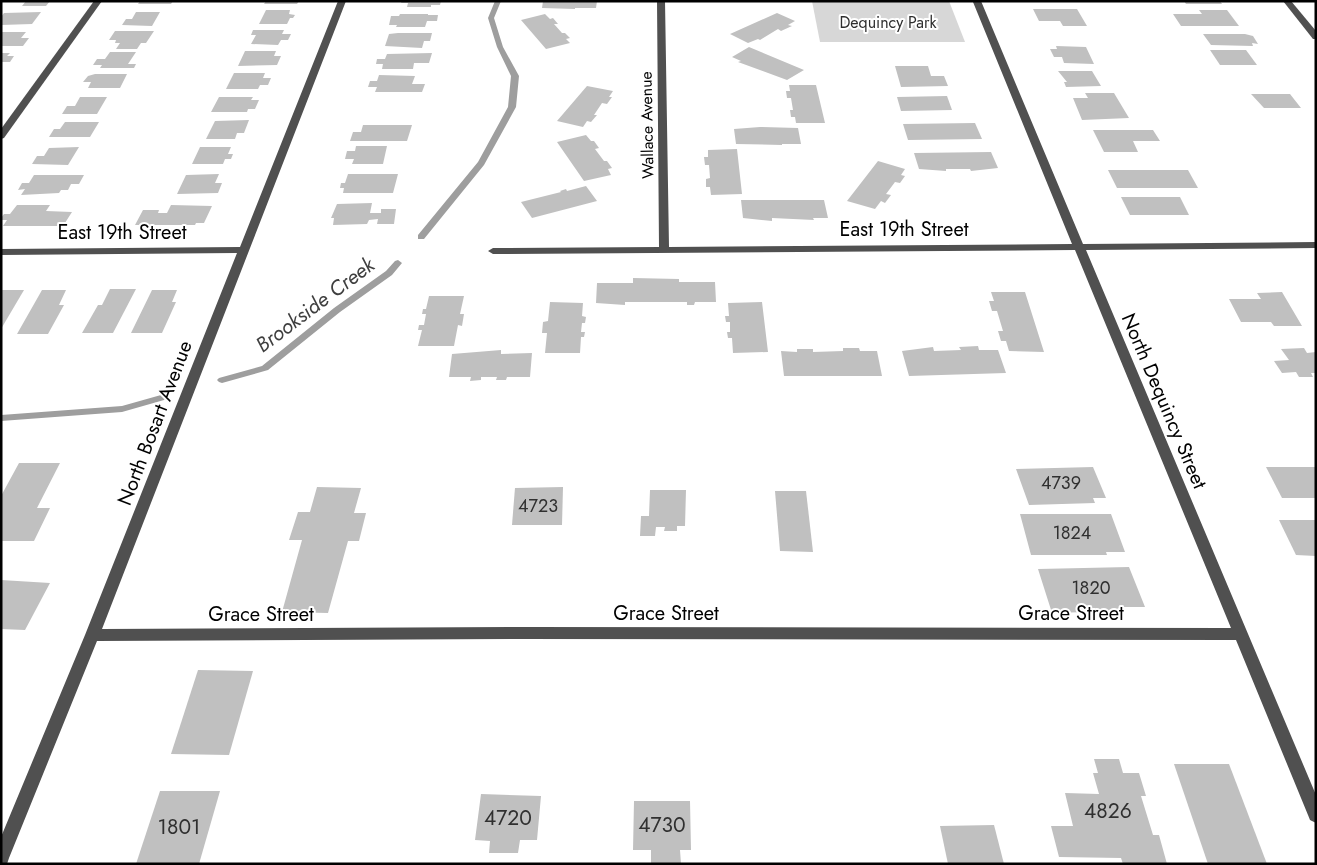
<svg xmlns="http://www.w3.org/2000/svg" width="1317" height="865" viewBox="0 0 1317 865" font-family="Jost,sans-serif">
	<rect width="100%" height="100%" fill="#fff"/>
	<path fill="#d7d7d7" d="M812 1H949L965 42H820Z"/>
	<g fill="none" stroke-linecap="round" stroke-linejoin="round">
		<g fill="#9e9e9e" fill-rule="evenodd">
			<path d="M495 1H501L494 18 503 47 519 76 516 107 484 165 424 239H418V235L478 162 508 107 511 76 497 47 488 18Z"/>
			<path d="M398 260 402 263 392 275 340 312 268 370 222 383 219 382 217 380 219 378 262 366 334 308 386 271 395 261Z"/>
			<path d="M161 395 166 398 164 400 122 412 1 421V415L122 406Z"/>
		</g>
	</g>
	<g fill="#c0c0c0">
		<path d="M26 1H50L46 6H22Z"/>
		<path d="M140 1H173L171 4H138Z"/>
		<path d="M266 1H299L297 4H264Z"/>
		<path d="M402 1H441L440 5H431V7H407L408 3H401Z"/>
		<path d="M543 1H597L596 8H575V9L542 8Z"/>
		<path d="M1184 1H1220L1222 4H1186Z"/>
		<path d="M1033 9H1077L1087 26H1063L1060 21H1039Z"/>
		<path d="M266 10H290L289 14 295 15 293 18H290L287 24H259Z"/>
		<path d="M1199 10H1227L1239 26H1181L1173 14H1202Z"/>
		<path d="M41 12 32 24 1 25V17L4 13Z"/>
		<path d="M136 12H160L152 26 122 25 126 19H132Z"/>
		<path d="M777 13 795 21 788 25 792 26 781 31 778 29 760 40 758 39 748 43 730 34Z"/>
		<path d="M400 14H428V15H438L437 21H427L425 27H396L397 25H389L391 16H399Z"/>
		<path d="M545 14 550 19 553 18 558 24H554L562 33H565L570 38 566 39 570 43 546 49 521 20Z"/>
		<path d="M253 30H284L282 34H291L288 40H281L278 45 251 44 256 35H251Z"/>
		<path d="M115 31H154L146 43H141L137 49H116L120 43H115L116 40H109Z"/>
		<path d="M1 32H26L21 38H29L23 46H1Z"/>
		<path d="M398 33H432L430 41H424L422 48 385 46 389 34Z"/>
		<path d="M1203 34H1245L1253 36 1258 44 1252 43 1253 46 1211 45Z"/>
		<path d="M1056 46 1086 47 1094 64 1064 63 1062 57H1054L1050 49H1057Z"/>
		<path d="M749 47 804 70 787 80 738 62 741 61 732 57Z"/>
		<path d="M1210 50H1246L1257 65H1220Z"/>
		<path d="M245 51H276L274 56H281L277 65 238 66Z"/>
		<path d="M110 52H136L128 64H136L134 68H100L102 65H93L97 59H105Z"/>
		<path d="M1 53H10L7 56H14L10 62H1Z"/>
		<path d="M432 53 429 63H414L413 69H382L383 64H376L377 59H385L387 54Z"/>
		<path d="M895 66H928L931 76H944L948 86 901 87Z"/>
		<path d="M1058 71H1092L1101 86 1066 87 1064 82H1067Z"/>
		<path d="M234 73H265L263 78H271L268 85H260L258 89H226Z"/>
		<path d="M95 74H127L120 88H88L91 82H83L88 76Z"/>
		<path d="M379 75 415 76 412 84H425L422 92H375L377 87H368L370 81H377Z"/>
		<path d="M789 85H816L825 123H796L795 117H791L790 110H793L791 98H787L786 91H790Z"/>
		<path d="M587 86 613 91 609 97H612L607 104 602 103 594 115H597L591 122 587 121 583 127 557 121Z"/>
		<path d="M1085 93H1114L1129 118 1082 120 1073 98H1088Z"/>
		<path d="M1251 94H1290L1301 108H1264Z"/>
		<path d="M947 96 952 110 901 111 897 97Z"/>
		<path d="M80 97H107L97 114H62L67 106H75Z"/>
		<path d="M219 97H253L251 100H259L255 109H248L247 112H211Z"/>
		<path d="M249 120 244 133H237L235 139H206L215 121Z"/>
		<path d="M65 122H99L90 137H49L54 129H60Z"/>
		<path d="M975 123 982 139 908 140 903 124Z"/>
		<path d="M363 125H412L407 141H350L353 132H361Z"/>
		<path d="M760 127 798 128 801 144H782V145L736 144 734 129Z"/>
		<path d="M1093 130H1153L1160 141H1133L1138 152H1104Z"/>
		<path d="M586 135 591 141H594L599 148 595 149 604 161H607L612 168 608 169 611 175 584 181 557 142Z"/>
		<path d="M356 146H387L383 164H352L354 159H345L347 151H355Z"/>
		<path d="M79 147 68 165 32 164 37 156H44L49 148Z"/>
		<path d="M200 147H231L228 154H233L231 159H225L223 164H192Z"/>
		<path d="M737 149 742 194 711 195 710 187H706V179L710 178 709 165H705L704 157H708V150Z"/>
		<path d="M991 152 998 168 971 171 970 169H946V171L919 169 914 153Z"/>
		<path d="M878 161 905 169 901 175 905 176 900 183 895 182 886 194 891 195 885 203 881 201 875 209 847 201Z"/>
		<path d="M1108 170H1188L1198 188H1117Z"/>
		<path d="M219 174 215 183H222L218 193 177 194 186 175Z"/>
		<path d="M348 174H398L393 193H343L344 188H340L341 183H345Z"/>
		<path d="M34 175H84L79 184H71L68 190H61L59 193 21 195 25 189 18 190 22 183H29Z"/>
		<path d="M586 186 597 201 532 218 521 202 561 192 560 191 566 189 567 191Z"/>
		<path d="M1121 197H1180L1189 215H1130Z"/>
		<path d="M741 200H824L828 218H813L814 220 772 218V221L743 218Z"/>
		<path d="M372 203 370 213H381V209H396L394 224H377L378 219 369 220 367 224 333 225 334 218H331L337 204Z"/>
		<path d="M17 205H50L46 211 72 212 63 226H3L7 220H1V218L4 214H10Z"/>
		<path d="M171 205 212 206 204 223H196L195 225H135L143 210H159L158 213H167Z"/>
		<path d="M633 278 679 279V282H715L716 302H695L694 305H687V302H625V305L596 303 597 283H633Z"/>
		<path d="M110 289H136L113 333H82L98 305H102Z"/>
		<path d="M1 290H24L1 329Z"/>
		<path d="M42 290H66L59 305H64L48 334H17Z"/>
		<path d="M152 290H177L172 302H176L162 333H131Z"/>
		<path d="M991 292H1025L1044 352 1009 351 1006 341H1001L998 331H1003L997 311H992L989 301H994Z"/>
		<path d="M1282 292 1302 326H1274L1271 322H1241L1229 299H1261L1257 293Z"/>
		<path d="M429 296H464L460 314H464L462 326 458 325 454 346H418L422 330H418L419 325H424L426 314H422L423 309H426Z"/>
		<path d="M550 302 583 303 582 316 586 317 585 323H582L581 332H585L584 337H581L580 353H545L547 333H542L543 322 548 321Z"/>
		<path d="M762 302 768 352 733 353 732 338H728L727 332H730V322H726L725 316H729L728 303Z"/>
		<path d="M978 346 979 350H998L1006 373 909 376 902 351 933 347 934 351 961 350 959 347Z"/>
		<path d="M843 348H859L860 351H877L882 376H784L781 351 797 352V349H813V352L843 351Z"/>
		<path d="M1304 348 1307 353 1316 352V373H1311L1313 377H1299L1296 372 1282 373 1274 361 1289 360 1281 349Z"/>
		<path d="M501 350V354L532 353 530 377H507L506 380H496L497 377H481V380L470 381 471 377H449L452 354Z"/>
		<path d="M19 463H60L37 508H50L34 541H1V496Z"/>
		<path d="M1093 467 1106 498H1093L1095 503 1029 505 1016 469Z"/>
		<path d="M1266 467H1316V498H1282Z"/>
		<path d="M317 487 361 488 354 513H366L359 541H348L328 613 282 612 302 540H289L298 512H310Z"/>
		<path d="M563 487 562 525H512L515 488Z"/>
		<path d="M650 490H686L685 526H677V531H664L665 527H656L655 536H640L641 516H649Z"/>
		<path d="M775 491H806L813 552 780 551Z"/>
		<path d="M1020 514H1111L1125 552H1106L1107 555H1031Z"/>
		<path d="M1279 520H1316V556L1296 555Z"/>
		<path d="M1129 567 1145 607H1123L1124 611 1052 613 1038 569Z"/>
		<path d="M1 580 50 583 25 630 1 629Z"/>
		<path d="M198 670 253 671 229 755 171 754Z"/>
		<path d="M1094 759H1119L1123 773H1139L1146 796H1141L1153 835H1159L1167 864H1123L1121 858 1059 857 1051 826H1073L1065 793 1099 794 1093 773H1098Z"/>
		<path d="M1174 764H1229L1267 864H1208Z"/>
		<path d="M160 791H220L199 864H136Z"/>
		<path d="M481 794 541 796 537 840H520L518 853H489L490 841 475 840Z"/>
		<path d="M634 801H690L691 850H680L681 864H651V850H633Z"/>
		<path d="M994 825 1004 864H948L940 826Z"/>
	</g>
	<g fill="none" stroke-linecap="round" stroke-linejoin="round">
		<g fill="#505050" fill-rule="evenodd">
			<path d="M94 1H102L4 138 1 139V129Z"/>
			<path d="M338 1H346L102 629 519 627 1231 628 1075 250 493 254 488 251 493 248 659 247 657 1H665L669 247 1072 244 973 2 981 1 1083 244 1316 242V248L1086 250 1316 795V823L1310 820 1308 815 1236 640 519 639 97 641 9 858 7 864H1V837L85 635 237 253 1 255V249L240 247Z"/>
			<path d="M1283 1H1291L1316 31V39H1313Z"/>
		</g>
	</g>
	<g text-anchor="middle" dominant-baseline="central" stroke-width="4" stroke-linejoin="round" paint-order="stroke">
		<g font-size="16" fill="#2e2e2e" stroke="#fff">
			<text x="888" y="22">Dequincy Park</text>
		</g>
		<g font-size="16" fill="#000" stroke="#fff">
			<text transform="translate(647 125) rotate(-91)">Wallace Avenue</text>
		</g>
		<g font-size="18" fill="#303030">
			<text x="1061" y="483">4739</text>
			<text x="538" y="506">4723</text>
			<text x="1072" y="533">1824</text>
			<text x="1091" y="588">1820</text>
		</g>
		<g font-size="20" fill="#000" stroke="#fff">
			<text x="904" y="229">East 19th Street</text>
			<text x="122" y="232">East 19th Street</text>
			<text transform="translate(1164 401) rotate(67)">North Dequincy Street</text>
			<text transform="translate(155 423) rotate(-69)">North Bosart Avenue</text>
			<text x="666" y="613">Grace Street</text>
			<text x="1071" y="613">Grace Street</text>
			<text x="261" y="614">Grace Street</text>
		</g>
		<g font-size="21" font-style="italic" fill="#3f3f3f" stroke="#fff">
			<text transform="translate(315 305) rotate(-37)">Brookside Creek</text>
		</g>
		<g font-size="21" fill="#303030">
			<text x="1108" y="811">4826</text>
			<text x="508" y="818">4720</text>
			<text x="662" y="825">4730</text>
			<text x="179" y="827">1801</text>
		</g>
	</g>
	<rect width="1317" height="865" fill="none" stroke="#000000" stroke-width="5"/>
</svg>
